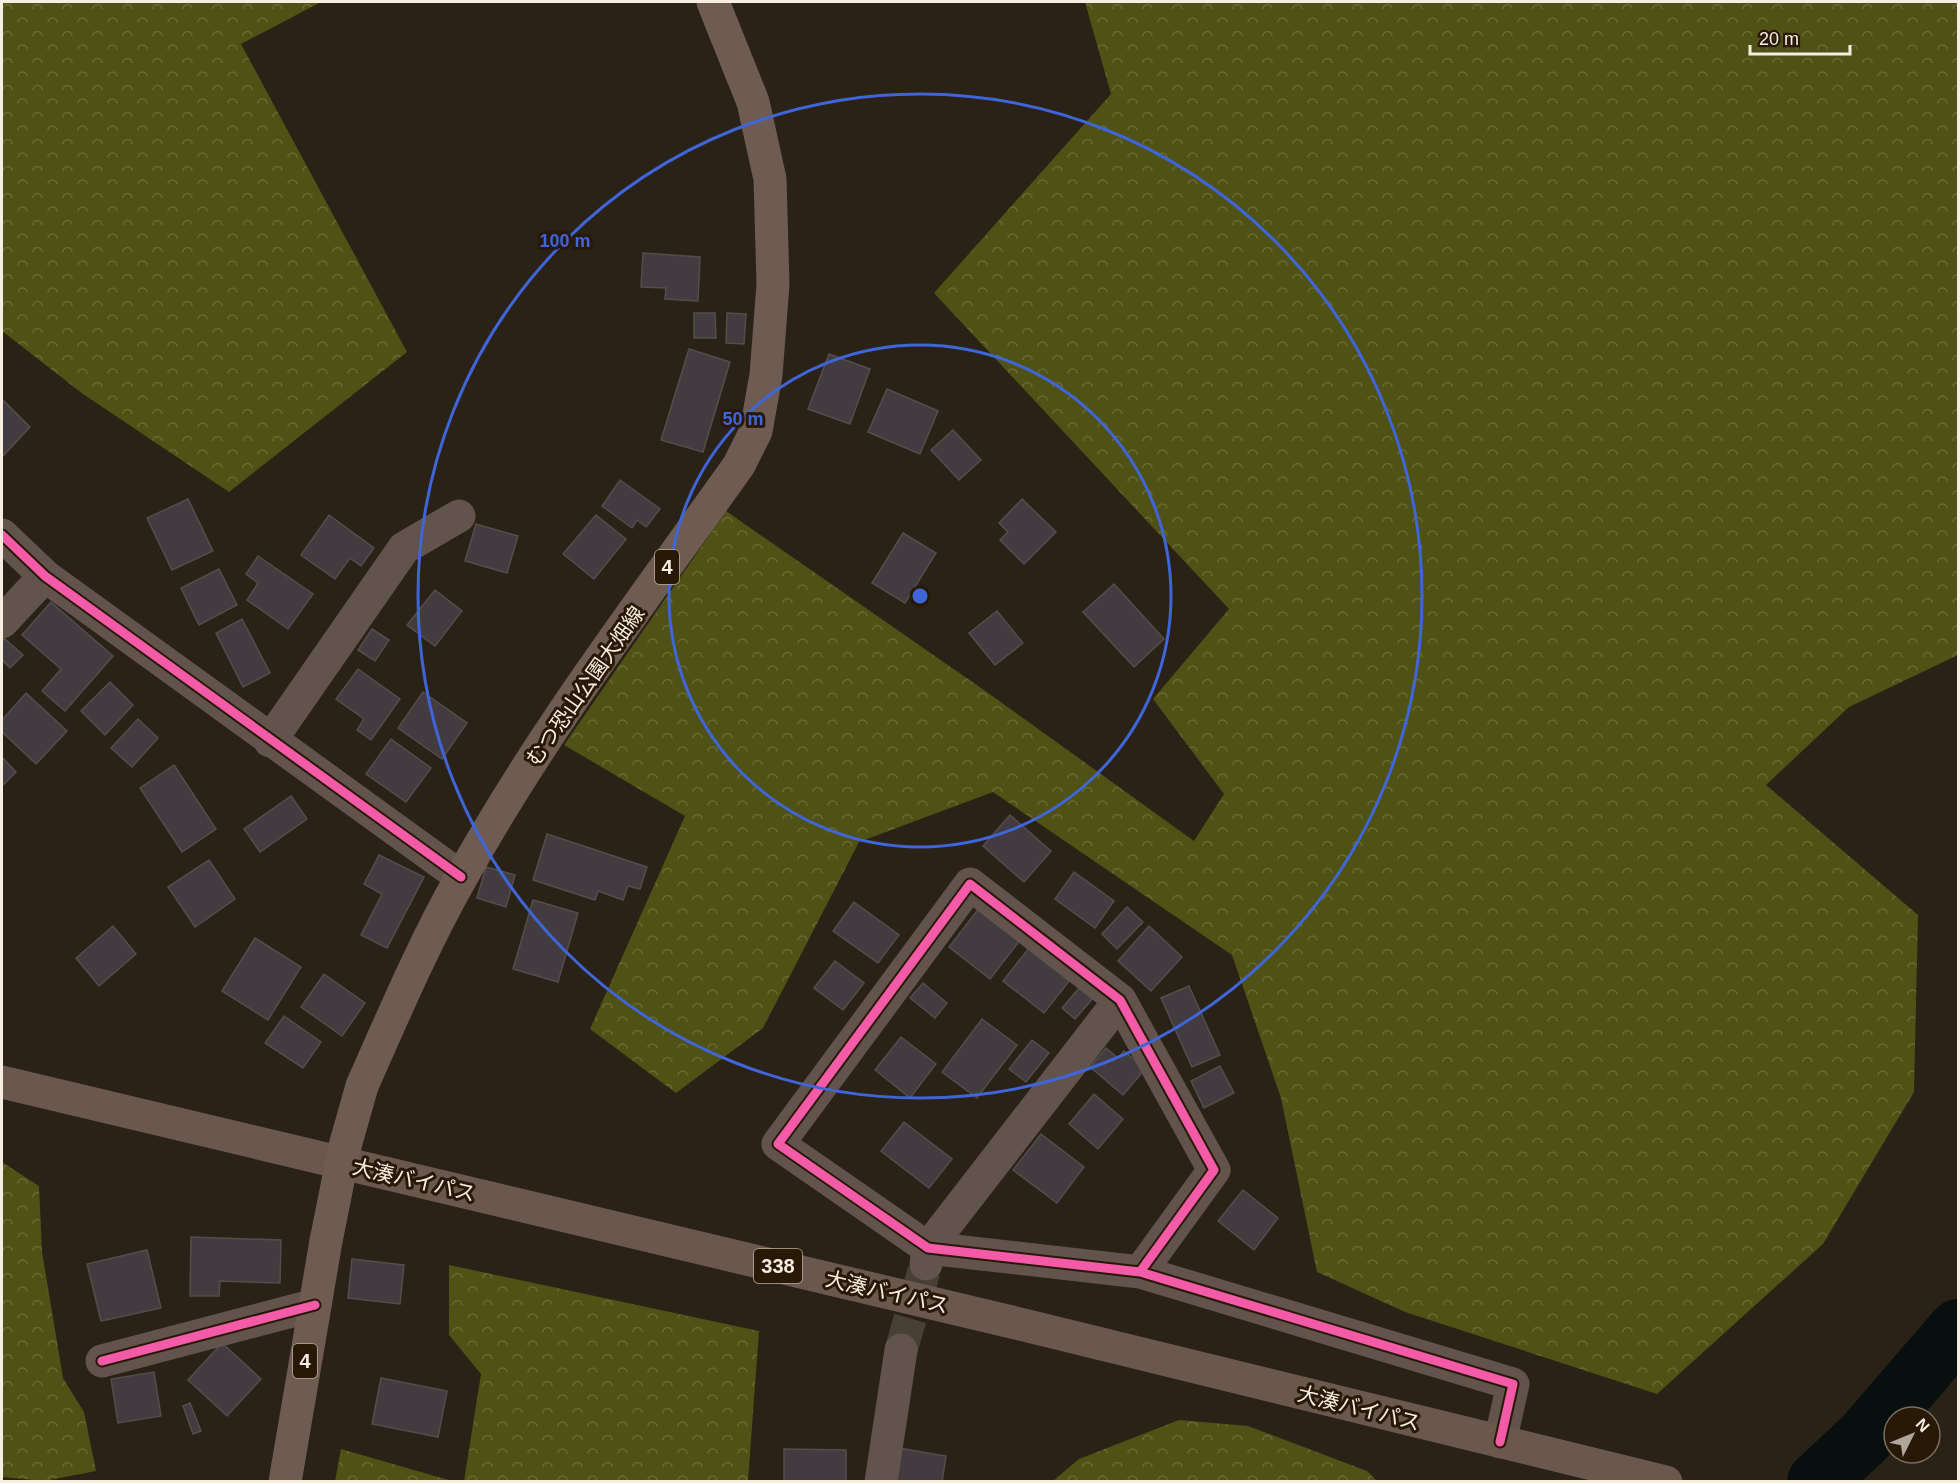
<svg xmlns="http://www.w3.org/2000/svg" width="1960" height="1483" viewBox="0 0 1960 1483" font-family="Arial,'Noto Sans JP',sans-serif">
	<defs>
		<pattern id="forest-crowns" width="20" height="18" patternUnits="userSpaceOnUse" patternTransform="scale(1.5)"><rect width="20" height="18" fill="#505114"/><path d="M2 6a3 3 0 1 1 6 0M12 15a3 3 0 1 1 6 0" fill="none" stroke="#6a6a36"/></pattern>
	</defs>
	<rect width="100%" height="100%" fill="#2a2117"/>
	<g fill="url(#forest-crowns)">
		<path d="M2 2H321L241 44 407 352 229 492 83 394 2 331Z"/>
		<path d="M1085 2H1958V655L1849 707 1766 785 1918 915 1914 1092 1823 1244 1657 1394 1405 1312 1317 1272 1281 1098 1232 955 993 792 859 842 763 1028 676 1093 590 1029 685 816 564 745 726 511 991 695 1194 841 1224 794 1153 699 1229 609 934 293 1111 94Z"/>
		<path d="M2 1162 39 1186 42 1252 63 1378 84 1412 96 1471 44 1481 2 1477Z"/>
		<path d="M449 1265 759 1331 748 1481H464L481 1374 449 1335Z"/>
		<path d="M1179 1420 1248 1426 1367 1471 1377 1481H1053L1079 1459Z"/>
		<path d="M341 1449 452 1481H335Z"/>
	</g>
	<g fill="none" stroke-linecap="round" stroke-linejoin="round">
		<path stroke="#070f0f" stroke-width="60" d="M1817 1482 1864 1438 1958 1329"/>
	</g>
	<g fill="#423c40" stroke="#534e4c" stroke-width="1.5">
		<path d="M643 253 700 257 698 301 665 299 666 288 641 287Z"/>
		<path d="M694 313H715L716 338H694Z"/>
		<path d="M727 313 746 314 744 344 726 343Z"/>
		<path d="M689 349 730 362 703 452 661 440Z"/>
		<path d="M829 354 870 369 850 424 808 409Z"/>
		<path d="M887 389 938 411 920 454 868 432Z"/>
		<path d="M2 399 30 427 2 457Z"/>
		<path d="M953 430 981 460 959 480 931 450Z"/>
		<path d="M620 480 660 509 646 527 637 520 632 528 602 506Z"/>
		<path d="M188 499 213 551 172 570 147 518Z"/>
		<path d="M1022 499 1056 532 1024 564 1000 540 1008 532 999 523Z"/>
		<path d="M329 515 374 548 361 566 350 558 335 579 301 555Z"/>
		<path d="M596 515 626 539 594 579 563 554Z"/>
		<path d="M476 524 518 536 507 573 465 561Z"/>
		<path d="M903 533 936 553 905 603 872 583Z"/>
		<path d="M258 556 313 594 288 629 247 600 258 583 246 574Z"/>
		<path d="M219 569 237 605 199 625 181 588Z"/>
		<path d="M1114 584 1164 639 1134 667 1083 612Z"/>
		<path d="M435 590 462 611 435 646 407 625Z"/>
		<path d="M51 602 113 656 65 711 42 691 61 669 22 635Z"/>
		<path d="M997 611 1023 643 995 665 969 633Z"/>
		<path d="M242 619 270 673 243 687 216 633Z"/>
		<path d="M372 629 389 640 375 661 358 650Z"/>
		<path d="M4 638 23 655 10 668 2 660V641Z"/>
		<path d="M358 669 400 699 371 740 357 730 364 719 336 699Z"/>
		<path d="M110 682 133 705 105 735 81 711Z"/>
		<path d="M423 692 467 723 442 759 398 728Z"/>
		<path d="M26 693 67 731 36 764 2 732V720Z"/>
		<path d="M138 719 158 738 132 767 111 748Z"/>
		<path d="M391 739 431 768 406 802 366 774Z"/>
		<path d="M2 757 16 772 2 786Z"/>
		<path d="M174 765 216 829 182 852 140 788Z"/>
		<path d="M291 796 307 819 260 852 244 829Z"/>
		<path d="M1010 815 1051 851 1024 882 983 846Z"/>
		<path d="M547 834 647 867 640 889 628 886 623 900 598 891 595 900 533 880Z"/>
		<path d="M379 855 424 877 387 948 361 935 382 894 364 884Z"/>
		<path d="M209 860 235 899 195 927 168 887Z"/>
		<path d="M486 867 515 875 506 907 477 898Z"/>
		<path d="M1074 872 1114 901 1095 928 1055 899Z"/>
		<path d="M533 900 578 913 558 982 513 969Z"/>
		<path d="M854 902 899 935 878 963 833 931Z"/>
		<path d="M980 907 1021 939 990 979 949 947Z"/>
		<path d="M1127 907 1143 922 1117 949 1102 934Z"/>
		<path d="M113 926 136 954 99 986 76 958Z"/>
		<path d="M1149 926 1182 957 1151 991 1118 961Z"/>
		<path d="M255 938 301 967 268 1020 222 991Z"/>
		<path d="M1029 948 1070 980 1044 1013 1003 981Z"/>
		<path d="M835 961 864 983 843 1010 814 988Z"/>
		<path d="M324 974 365 1003 342 1036 301 1007Z"/>
		<path d="M923 983 947 1003 935 1018 910 998Z"/>
		<path d="M1189 986 1220 1055 1192 1067 1161 998Z"/>
		<path d="M1080 987 1093 998 1075 1019 1062 1008Z"/>
		<path d="M284 1016 321 1042 303 1068 265 1043Z"/>
		<path d="M982 1019 1017 1045 977 1098 942 1072Z"/>
		<path d="M901 1037 936 1064 910 1098 875 1070Z"/>
		<path d="M1032 1040 1049 1053 1026 1082 1009 1069Z"/>
		<path d="M1106 1048 1118 1058 1124 1051 1145 1069 1123 1095 1090 1067Z"/>
		<path d="M1220 1066 1234 1093 1204 1108 1191 1081Z"/>
		<path d="M1094 1094 1123 1119 1098 1149 1069 1124Z"/>
		<path d="M904 1122 952 1159 929 1188 881 1151Z"/>
		<path d="M1041 1134 1084 1167 1057 1203 1013 1170Z"/>
		<path d="M1243 1190 1278 1218 1254 1250 1218 1221Z"/>
		<path d="M191 1237 281 1240 280 1283 220 1281 219 1296H190Z"/>
		<path d="M147 1250 161 1308 101 1321 87 1264Z"/>
		<path d="M352 1259 404 1265 400 1304 348 1298Z"/>
		<path d="M222 1343 261 1379 227 1416 188 1380Z"/>
		<path d="M154 1372 161 1416 118 1423 111 1379Z"/>
		<path d="M381 1378 447 1391 438 1437 372 1424Z"/>
		<path d="M190 1403 201 1431 193 1434 183 1406Z"/>
		<path d="M899 1448 946 1456 942 1482H893Z"/>
		<path d="M784 1449 846 1450V1482H784Z"/>
	</g>
	<g fill="none" stroke-linecap="round" stroke-linejoin="round">
		<path stroke="#494035" stroke-width="33" stroke-dasharray="33 16" stroke-linecap="butt" d="M901 1350 926 1264"/>
		<g stroke="#62534d" stroke-width="33">
			<path d="M2 535 45 576 461 877"/>
			<path d="M2 622 45 576"/>
			<path d="M270 741 404 548 459 516"/>
			<path d="M926 1264 928 1248 1120 1000"/>
			<path d="M1140 1272 1214 1170 1120 1000 970 884 778 1144 928 1248 1140 1272 1513 1384 1500 1442"/>
			<path d="M102 1361 315 1305"/>
			<path d="M881 1482 901 1350"/>
		</g>
		<g stroke="#6e5b52" stroke-width="33">
			<path d="M362 1086C393 1016 423 945 461 878 542 732 643 600 739 465L756 431 766 375 773 284 770 179 753 102 713 2"/>
			<path d="M285 1482 326 1241"/>
		</g>
		<path stroke="#6a574e" stroke-width="33" d="M2 1082 1024 1325 1666 1482"/>
		<path stroke="#6e5b52" stroke-width="33" d="M326 1241 345 1146 362 1086"/>
		<g stroke="#281906" stroke-width="13">
			<g id="cycleway">
				<path d="M2 535 45 576 461 877"/>
				<path d="M1140 1272 1214 1170 1120 1000 970 884 778 1144 928 1248 1140 1272 1513 1384 1500 1442"/>
				<path d="M102 1361 315 1305"/>
			</g>
		</g>
		<use href="#cycleway" stroke="#f35aa7" stroke-width="9"/>
	</g>
	<g fill="none" stroke="#3e66d9" stroke-width="3">
		<circle cx="920" cy="596" r="251"/>
		<circle cx="920" cy="596" r="502"/>
	</g>
	<g text-anchor="middle" dominant-baseline="central" stroke-width="6" stroke-linejoin="round" paint-order="stroke">
		<g fill="#281906" stroke="#baad9f" stroke-width="1.5">
			<rect x="655" y="550" width="24" height="34" rx="4.5"/>
			<rect x="754" y="1249" width="48" height="34" rx="4.5"/>
			<rect x="293" y="1344" width="24" height="34" rx="4.5"/>
		</g>
		<g font-size="20" font-weight="bold" fill="#f8ede1">
			<text x="667" y="567">4</text>
			<text x="778" y="1266">338</text>
			<text x="305" y="1361">4</text>
		</g>
		<g font-size="21" fill="#f8ede1" stroke="#281906">
			<text transform="translate(585 686) rotate(-55)">むつ恐山公園大畑線</text>
			<text transform="translate(414 1180) rotate(13)">大湊バイパス</text>
			<text transform="translate(887 1292) rotate(13)">大湊バイパス</text>
			<text transform="translate(1359 1408) rotate(14)">大湊バイパス</text>
		</g>
	</g>
	<circle cx="920" cy="596" r="9" fill="#3e66d9" stroke="#281906" stroke-width="3"/>
	<g font-size="18" text-anchor="middle" font-weight="bold" fill="#3e66d9" stroke="#281906" stroke-width="6" stroke-linejoin="round" paint-order="stroke">
		<text x="565" y="247">100 m</text>
		<text x="743" y="425">50 m</text>
	</g>
	<rect width="1960" height="1483" fill="none" stroke="#f8ede1" stroke-width="6"/>
	<g transform="translate(1912 1435) rotate(47)"><circle r="28" fill="#281906" stroke="#7b6e5e" stroke-width="1.5"/>
	<path d="M0-4.5L10 22L0 15L-10 22Z" fill="#b0a69a"/>
	<text y="-9" font-size="16" font-weight="bold" text-anchor="middle" fill="#f8ede1">N</text>
	</g>
	<path d="M1750 45v9h100v-9" fill="none" stroke="#f8ede1" stroke-width="3"/>
	<text x="1759" y="45" font-size="18" fill="#f8ede1" stroke="#281906" stroke-width="4.5" paint-order="stroke">20 m</text>
</svg>
